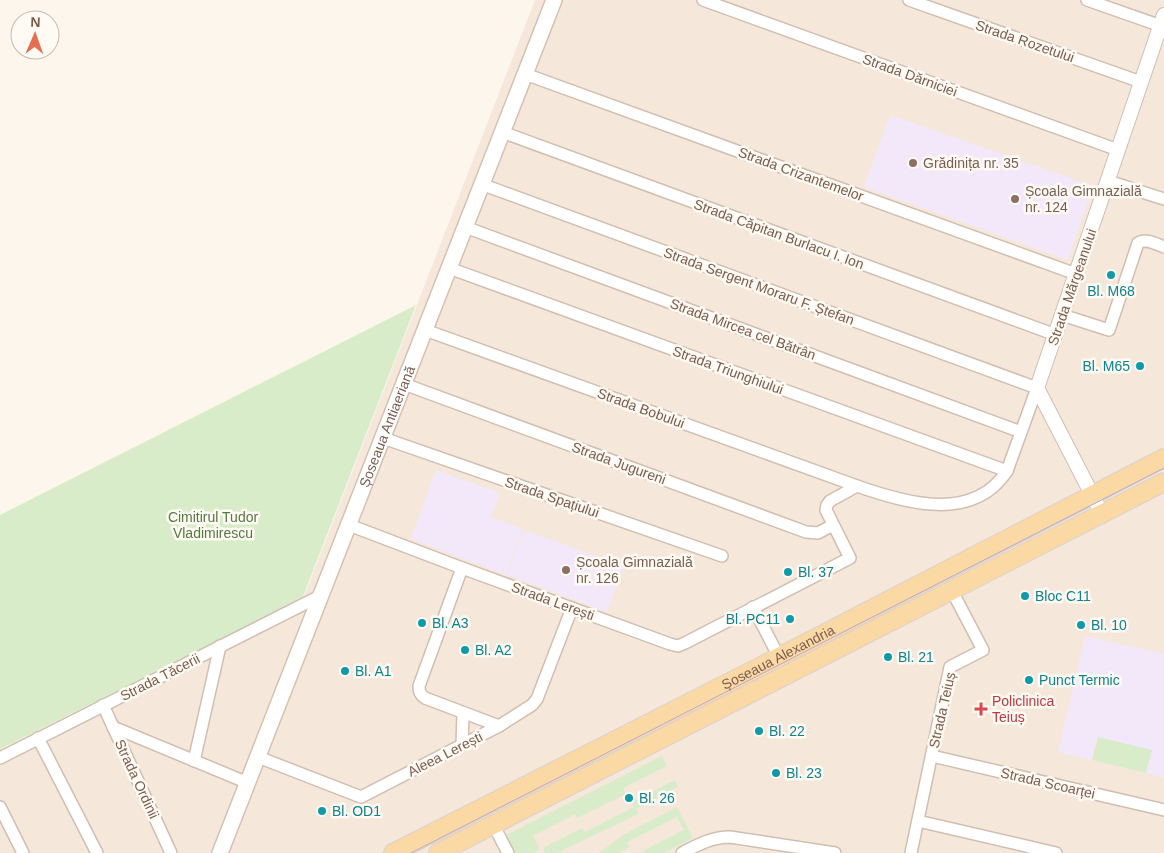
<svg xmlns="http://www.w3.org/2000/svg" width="1164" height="853" viewBox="0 0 1164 853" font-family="Helvetica,sans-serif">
	<rect width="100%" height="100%" fill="#fdf6ec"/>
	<path fill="#f5e8da" d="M535 0H1164V853H0V749L303 599Z"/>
	<g fill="#f3e8fa">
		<path d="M890 115 1093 186 1068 260 864 187Z"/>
		<path d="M436 470 500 493 491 517 523 529 506 575 411 539Z"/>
		<path d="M524 530 624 566 607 612 507 575Z"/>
		<path d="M1085 636 1164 654V777L1058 752Z"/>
	</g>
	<g fill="#d8ecc9">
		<path d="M416 305 302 599 0 749V515Z"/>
		<path d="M1098 737 1152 750 1146 773 1092 760Z"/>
		<path d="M662 756 667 766 623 788 626 794 577 818 575 814 533 836 540 849 533 853H516L506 835Z"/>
		<path d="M675 780 678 787 636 809 638 814 557 853H545L543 848 582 828 585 832 634 807 632 802Z"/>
		<path d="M677 807 693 838 664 853H639L684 830 677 817 627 842 629 847 618 853H599L623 835Z"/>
	</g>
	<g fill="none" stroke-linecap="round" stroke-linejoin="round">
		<g stroke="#d1beb0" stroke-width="14">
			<g id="minor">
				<path d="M703 0 1118 150"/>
				<path d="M909 0 1141 82"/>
				<path d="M1087 0 1164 27"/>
				<path d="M525 74 1076 274"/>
				<path d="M502 132 1056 335"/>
				<path d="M1108 181 1164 199"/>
				<path d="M465 227 1021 432"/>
				<path d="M449 268 1007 471"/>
				<path d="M1062 315 1109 330 1138 243C1146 238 1156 244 1164 247"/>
				<path d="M425 330 857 486"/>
				<path d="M404 384 806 532 818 533 833 525"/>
				<path d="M383 438 722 556"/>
				<path d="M349 525 462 568 670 644 678 646 685 643 850 558 826 510 827 505 830 501 857 486C905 503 973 523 1007 471L1037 388 481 184"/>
				<path d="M462 568 419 686C419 692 420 694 425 698L499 726"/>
				<path d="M753 607 779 657"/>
				<path d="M103 705 171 853"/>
				<path d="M113 727 248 783"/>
				<path d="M38 738 97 853"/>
				<path d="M462 745 463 713"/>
				<path d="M932 756 1164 810"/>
				<path d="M258 757 361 797 499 726 532 705 537 699 572 608"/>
				<path d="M0 758 320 596"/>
				<path d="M194 761 220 646"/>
				<path d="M0 807 23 853"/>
				<path d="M918 821 1056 853"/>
				<path d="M493 824 508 853"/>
				<path d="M682 853C697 845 712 837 730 837L835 853"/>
				<path d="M911 853 950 667 983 650 952 591"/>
			</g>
		</g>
		<g stroke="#d1beb0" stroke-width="16">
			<path id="tertiary" d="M1102 514 1037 388 1164 15"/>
		</g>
		<g stroke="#d6c0b0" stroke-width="18">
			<g id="secondary">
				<path id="s1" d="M220 853 554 0"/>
			</g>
		</g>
		<g stroke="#dad1cd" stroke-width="20">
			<g id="primary">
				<path id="s2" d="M393 853 779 657 1164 458"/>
				<path d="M438 853 1164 482"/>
			</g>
		</g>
		<use href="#minor" stroke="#fff" stroke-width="11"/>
		<use href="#tertiary" stroke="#fff" stroke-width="14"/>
		<use href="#secondary" stroke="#fff" stroke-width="15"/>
		<use href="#primary" stroke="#fbd9a5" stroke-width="18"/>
		<path stroke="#b9a8c9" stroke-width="1" d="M411 853 1164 468"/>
	</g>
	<g fill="#8d6e63" stroke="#fffaf3" stroke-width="2">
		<circle cx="913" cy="163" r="5"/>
		<circle cx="1015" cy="199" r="5"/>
		<circle cx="566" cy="570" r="5"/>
	</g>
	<g fill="#0f9aa8" stroke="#fffaf3" stroke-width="2">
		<circle cx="1111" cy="275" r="5"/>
		<circle cx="1140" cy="366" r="5"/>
		<circle cx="788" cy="572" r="5"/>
		<circle cx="1025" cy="596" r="5"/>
		<circle cx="790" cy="619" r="5"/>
		<circle cx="422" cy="623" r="5"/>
		<circle cx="1081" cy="625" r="5"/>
		<circle cx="465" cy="650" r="5"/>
		<circle cx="888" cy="657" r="5"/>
		<circle cx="345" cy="671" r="5"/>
		<circle cx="1029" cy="680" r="5"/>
		<circle cx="759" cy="731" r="5"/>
		<circle cx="776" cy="773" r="5"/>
		<circle cx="629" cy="798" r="5"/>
		<circle cx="322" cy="811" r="5"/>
	</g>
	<path fill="#e0444e" stroke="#fffaf3" stroke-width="2" d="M978.5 701.5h5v5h5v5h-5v5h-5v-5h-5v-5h5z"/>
	<g text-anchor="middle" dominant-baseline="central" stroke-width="5" stroke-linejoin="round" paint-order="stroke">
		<g font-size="14" fill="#7a5c4d" stroke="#fffaf3">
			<text transform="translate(1025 41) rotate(19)">Strada Rozetului</text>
			<text transform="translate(910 75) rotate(20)">Strada Dărniciei</text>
			<text transform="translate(801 174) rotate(20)">Strada Crizantemelor</text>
			<text transform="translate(779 234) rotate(20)">Strada Căpitan Burlacu I. Ion</text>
			<text transform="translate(759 286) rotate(20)">Strada Sergent Moraru F. Ștefan</text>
			<text transform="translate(1072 287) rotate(-71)">Strada Mărgeanului</text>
			<text transform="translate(743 329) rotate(20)">Strada Mircea cel Bătrân</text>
			<text transform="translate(728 370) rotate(20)">Strada Triunghiului</text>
			<text transform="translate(641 408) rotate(20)">Strada Bobului</text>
			<text stroke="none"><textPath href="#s1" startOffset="458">Șoseaua Antiaeriană</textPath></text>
			<text transform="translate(619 463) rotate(20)">Strada Jugureni</text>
			<text transform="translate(552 497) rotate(19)">Strada Spațiului</text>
			<text transform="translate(553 601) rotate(20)">Strada Lerești</text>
			<text stroke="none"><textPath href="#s2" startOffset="432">Șoseaua Alexandria</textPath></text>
			<text transform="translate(160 677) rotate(-27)">Strada Tăcerii</text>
			<text transform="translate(942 710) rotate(-77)">Strada Teiuș</text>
			<text transform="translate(445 754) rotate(-27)">Aleea Lerești</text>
			<text transform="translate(137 779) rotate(65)">Strada Ordinii</text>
			<text transform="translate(1048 783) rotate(13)">Strada Scoarței</text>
		</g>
		<g font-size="14" fill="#785e54" stroke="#fffaf3" text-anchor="start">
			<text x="923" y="163">Grădinița nr. 35</text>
			<text x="1025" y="191">Școala Gimnazială<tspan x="1025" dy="16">nr. 124</tspan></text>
			<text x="576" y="562">Școala Gimnazială<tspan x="576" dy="16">nr. 126</tspan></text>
		</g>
		<g font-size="14" fill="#0d838f" stroke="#fffaf3" text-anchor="start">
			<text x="1111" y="291" text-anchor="middle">Bl. M68</text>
			<text x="1130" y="366" text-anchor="end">Bl. M65</text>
			<text x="798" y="572">Bl. 37</text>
			<text x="1035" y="596">Bloc C11</text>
			<text x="780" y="619" text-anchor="end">Bl. PC11</text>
			<text x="432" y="623">Bl. A3</text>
			<text x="1091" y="625">Bl. 10</text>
			<text x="475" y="650">Bl. A2</text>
			<text x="898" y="657">Bl. 21</text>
			<text x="355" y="671">Bl. A1</text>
			<text x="1039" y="680">Punct Termic</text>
			<text x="769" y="731">Bl. 22</text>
			<text x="786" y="773">Bl. 23</text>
			<text x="639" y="798">Bl. 26</text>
			<text x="332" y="811">Bl. OD1</text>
		</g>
		<g font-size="14" fill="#537a41" stroke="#fffaf3">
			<text x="213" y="517">Cimitirul Tudor<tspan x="213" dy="16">Vladimirescu</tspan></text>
		</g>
		<g font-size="14" fill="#be3a42" stroke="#fffaf3" text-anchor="start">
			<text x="992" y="701">Policlinica<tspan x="992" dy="16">Teiuș</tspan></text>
		</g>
	</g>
	<g transform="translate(35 35) rotate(2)"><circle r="24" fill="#fffaf3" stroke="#cabbb1"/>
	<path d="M0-4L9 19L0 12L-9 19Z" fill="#e76f51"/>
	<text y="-8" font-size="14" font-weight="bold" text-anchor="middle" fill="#7a5c4d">N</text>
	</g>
</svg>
